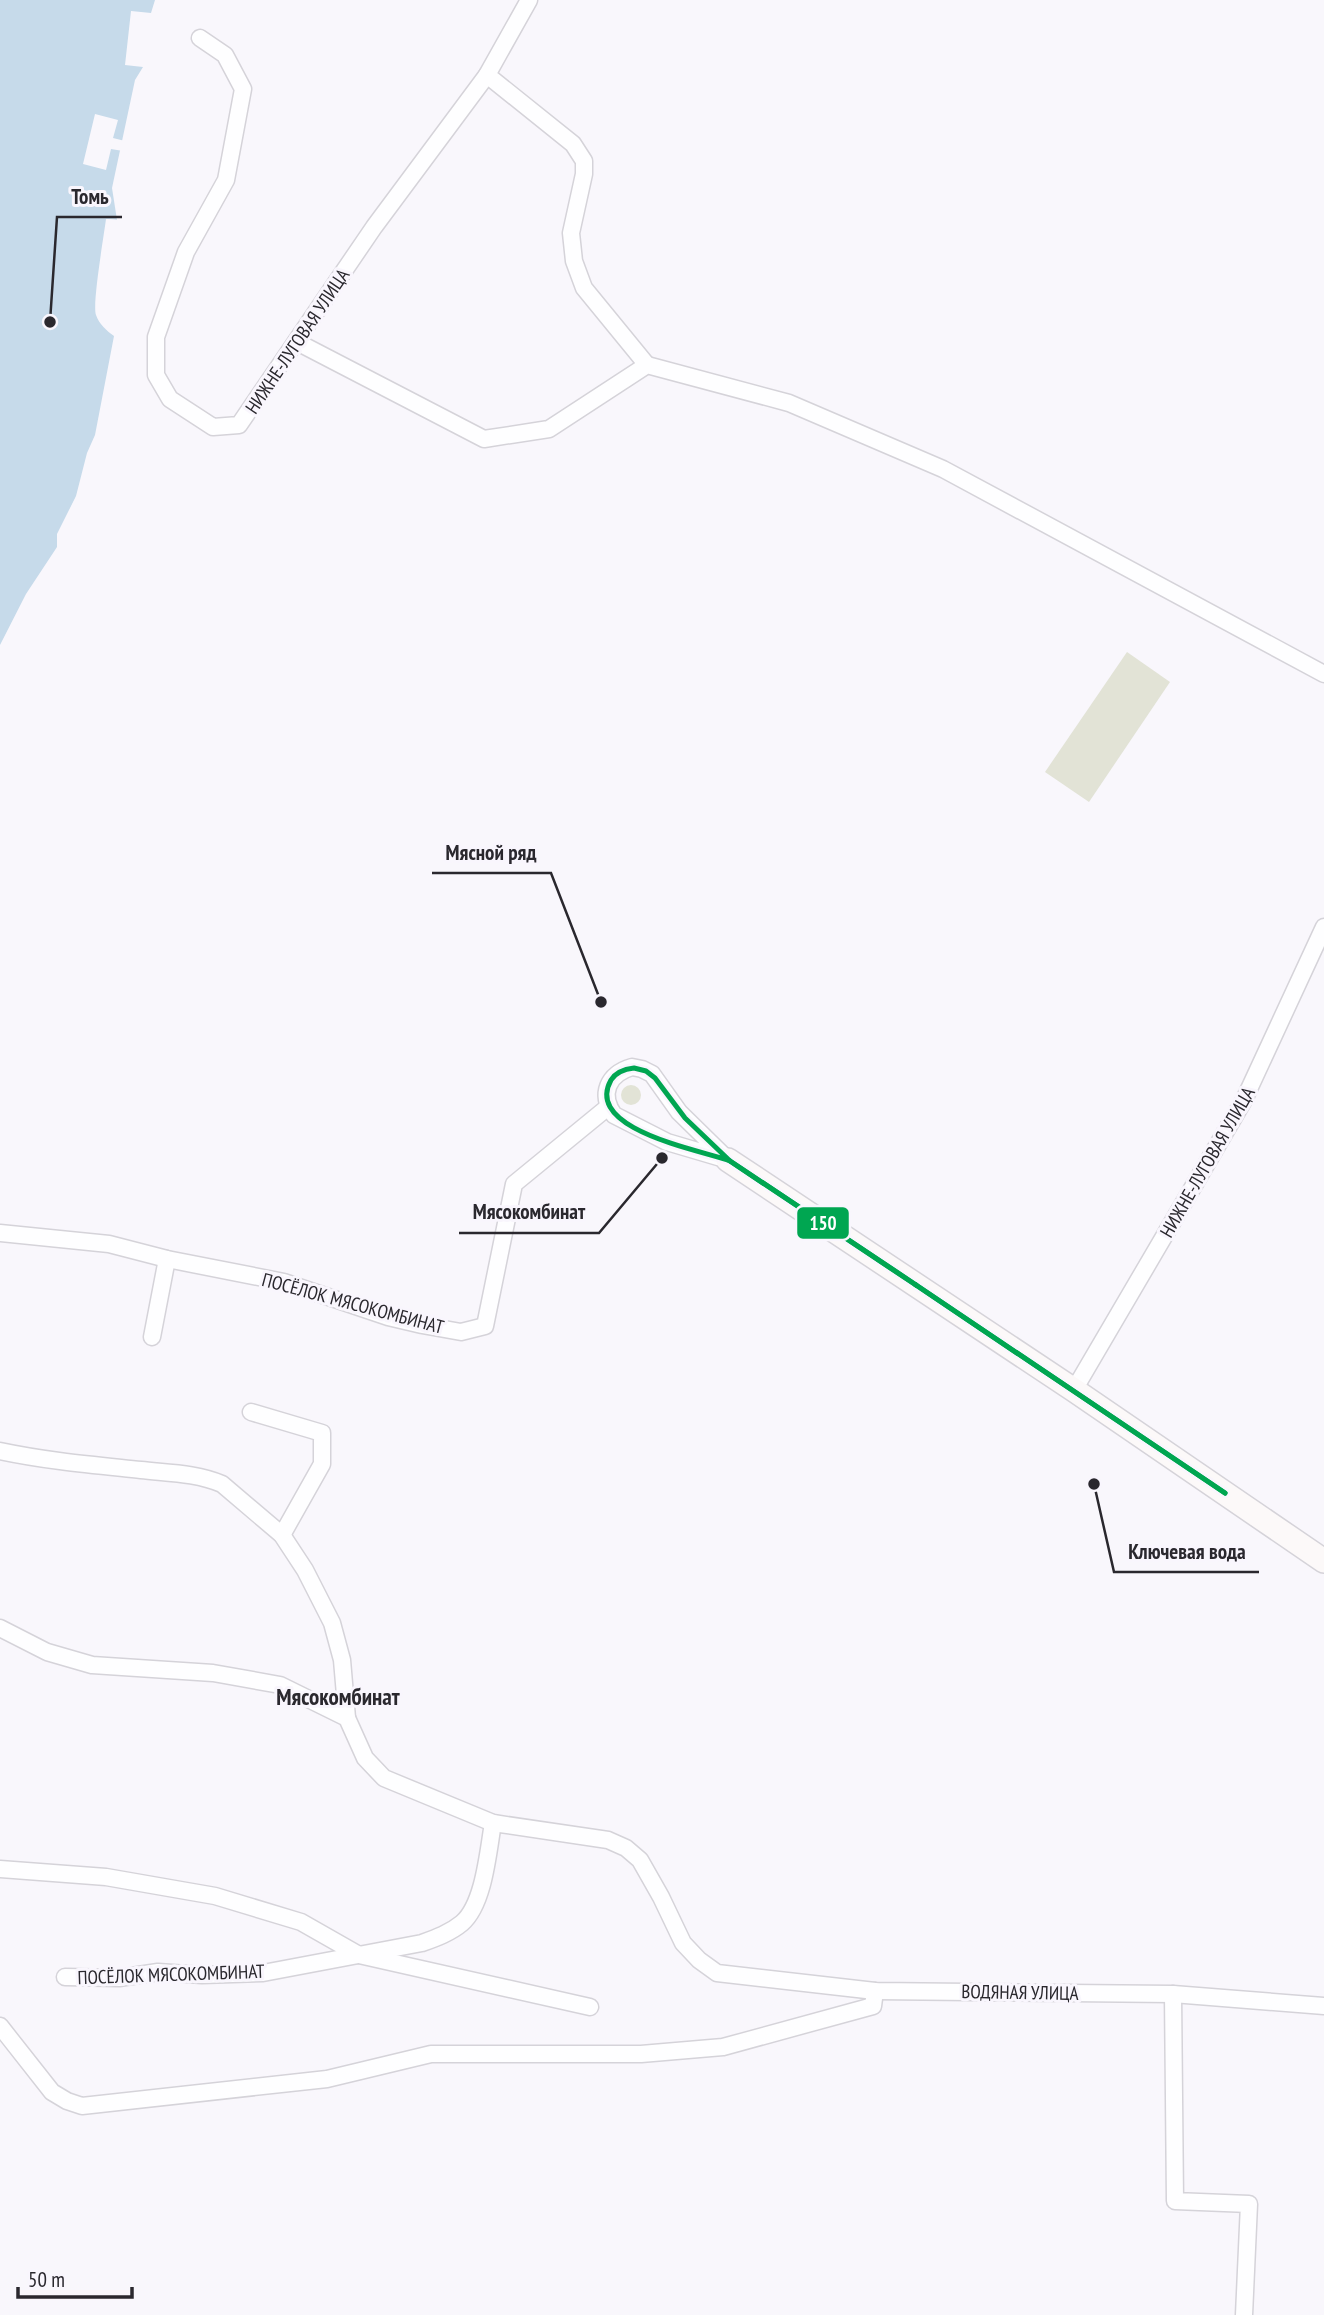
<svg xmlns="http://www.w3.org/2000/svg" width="1324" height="2315" viewBox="0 0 1324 2315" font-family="'PT Sans Narrow',sans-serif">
	<rect width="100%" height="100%" fill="#f9f7fc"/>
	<g fill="#e2e3d6">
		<path d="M1127 652 1170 682 1089 802 1045 772Z"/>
		<circle cx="631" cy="1095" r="10"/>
	</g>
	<path fill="#c6daea" d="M0 0H155L151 13 131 11 125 65 143 67 135 80 112 188 117 220 106 219C104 235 92 305 96 315 99 324 107 331 114 336L95 435 87 453 76 496 57 534V547L26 594 0 645Z"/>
	<g fill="#f9f7fc">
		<path d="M95 114 118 120 113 138 125 141 123 151 111 149 106 170 83 164Z"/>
		<path d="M107 219 121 220 118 223 110 222 102 281 98 280Z"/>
	</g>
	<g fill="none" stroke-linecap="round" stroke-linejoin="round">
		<g stroke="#d5d3d9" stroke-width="19">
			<g id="street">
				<path d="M529 0 487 75 573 144 584 161V174L571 233 574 261 584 288 647 365"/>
				<path d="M200 38 225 55 243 89 226 180 186 252 156 337V375L170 399 213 427 239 425 374 227 487 75"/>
				<path d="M297 342 484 439 549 429 647 365 789 403 943 469 1324 674"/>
				<path d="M632 1067 642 1069 652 1074 679 1112 728 1160 667 1142 614 1115C599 1094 608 1074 632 1067Z"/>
				<path d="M0 1233 109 1244 167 1259 284 1282 388 1317 422 1325 461 1332 485 1326 514 1184 608 1107"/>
				<path d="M152 1337 167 1259"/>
				<path d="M1074 1390 1244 1100 1324 927"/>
				<path d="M251 1412 322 1433V1464L282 1535"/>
				<path d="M0 1451C47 1461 94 1465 141 1470 168 1473 197 1473 222 1484L282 1535 305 1570 332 1623 342 1660 347 1718"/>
				<path d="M0 1628 47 1652 92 1665 213 1673 280 1685 347 1718 365 1758 384 1778 493 1823 608 1840 626 1848 640 1860 661 1897 683 1943 699 1960 717 1973 875 1991 1173 1994 1324 2006"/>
				<path d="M0 1869 106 1877 215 1896 301 1922 359 1955 590 2007"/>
				<path d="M65 1977 119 1978 158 1972 202 1975 263 1973 422 1943C436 1938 450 1933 462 1923 484 1904 488 1852 493 1823"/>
				<path d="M1173 1994 1175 2201 1249 2204 1244 2315"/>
				<path d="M0 2026 52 2092 67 2101 82 2106 327 2079 431 2054H641L723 2047 873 2006 875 1991"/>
			</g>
		</g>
		<g stroke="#d5d3d9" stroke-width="26">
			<path id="secondary" d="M728 1160 1074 1390 1324 1561"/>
		</g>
		<use href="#street" stroke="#fefeff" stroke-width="16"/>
		<use href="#secondary" stroke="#fcf9f9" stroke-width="23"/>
		<g stroke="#f9f6fd" stroke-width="10">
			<g id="bus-1">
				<path d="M634 1068 646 1071 655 1078 685 1118 730 1161C701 1150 583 1130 611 1080 616 1072 625 1069 634 1068Z"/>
				<path d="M730 1161 916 1285"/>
				<path d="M730 1161 916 1285"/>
				<path d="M916 1285 1225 1493"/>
				<path d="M916 1285 1225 1493"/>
			</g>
		</g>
		<use href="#bus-1" stroke="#00a651" stroke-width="5"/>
	</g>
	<g text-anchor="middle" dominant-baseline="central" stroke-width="6" stroke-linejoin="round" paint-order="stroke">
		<g font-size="19" fill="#2a282e" stroke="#f9f6fd">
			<text transform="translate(297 341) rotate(-56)">НИЖНЕ-ЛУГОВАЯ УЛИЦА</text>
			<text transform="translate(1207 1162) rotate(-60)">НИЖНЕ-ЛУГОВАЯ УЛИЦА</text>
			<text transform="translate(353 1303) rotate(15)">ПОСЁЛОК МЯСОКОМБИНАТ</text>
			<text transform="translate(171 1974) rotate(-2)">ПОСЁЛОК МЯСОКОМБИНАТ</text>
			<text transform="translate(1020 1992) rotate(1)">ВОДЯНАЯ УЛИЦА</text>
		</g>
		<g font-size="23" font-weight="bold" fill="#2a282e" stroke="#f9f6fd">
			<text x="338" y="1696">Мясокомбинат</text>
		</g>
	</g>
	<path fill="none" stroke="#2a282e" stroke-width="2.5" d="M50 322L57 217H122M601 1002L551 873H432M662 1158L599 1233H459M1094 1484L1114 1572H1259"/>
	<g fill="#2a282e" stroke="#f9f6fd" stroke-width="2.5">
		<circle cx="50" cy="322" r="7"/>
		<circle cx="601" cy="1002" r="7"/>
		<circle cx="662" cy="1158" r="7"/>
		<circle cx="1094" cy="1484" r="7"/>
	</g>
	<g font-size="21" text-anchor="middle" font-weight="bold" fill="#2a282e" stroke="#f9f6fd" stroke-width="6" stroke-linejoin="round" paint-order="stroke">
		<text x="90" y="204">Томь</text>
		<text x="491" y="860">Мясной ряд</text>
		<text x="529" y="1219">Мясокомбинат</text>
		<text x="1187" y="1559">Ключевая вода</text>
	</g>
	<rect stroke="#f9f6fd" stroke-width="2.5" x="796" y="1206" width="54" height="34" rx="7" fill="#00a651"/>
	<g font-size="19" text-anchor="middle" font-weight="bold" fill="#fff">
		<text x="823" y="1230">150</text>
	</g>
	<path d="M18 2287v10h114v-10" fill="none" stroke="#2a282e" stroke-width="3.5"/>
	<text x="28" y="2287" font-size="21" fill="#2a282e" stroke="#f9f6fd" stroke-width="5" paint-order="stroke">50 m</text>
</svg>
